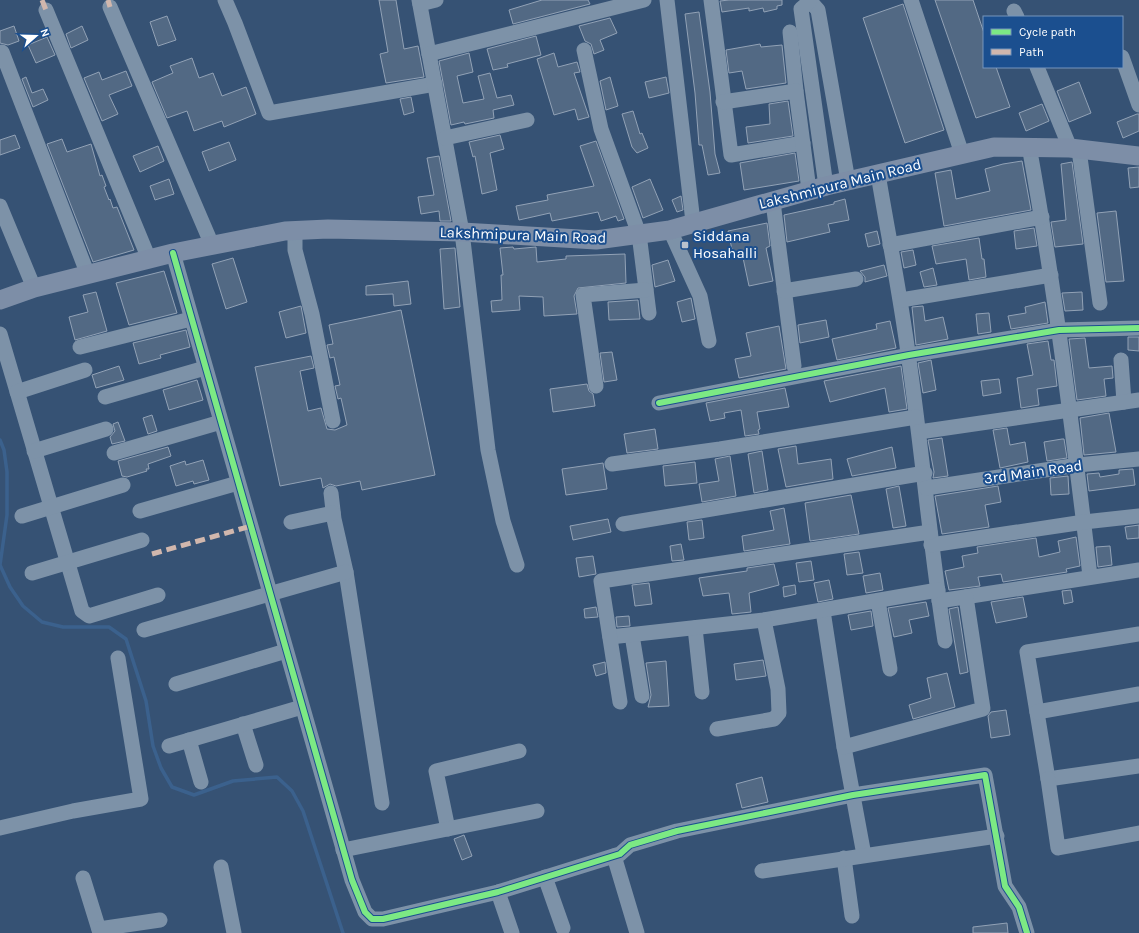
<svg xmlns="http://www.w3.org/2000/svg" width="1139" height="933" viewBox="0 0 1139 933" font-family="Karla,sans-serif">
	<rect width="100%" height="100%" fill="#365274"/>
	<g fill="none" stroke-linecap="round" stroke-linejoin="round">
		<path stroke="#3b618d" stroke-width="3.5" d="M0 440 4 450 7 472V515L0 565 10 587 23 606 42 622 63 627H109L126 639 146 701 153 746 161 768 172 787 194 795 233 781 277 777 292 791 303 811 343 933"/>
	</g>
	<g fill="#526984" stroke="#92a2b6">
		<path d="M379 0H396L404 49 418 46 424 77 386 83 380 54 388 52Z"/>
		<path d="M542 0H588L590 4 513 24 509 10Z"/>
		<path d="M729 0H782V5L777 6V9L764 12 763 8 749 11V8L722 12 720 1Z"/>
		<path d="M935 0H973L984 33V67H996L1010 107 976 118Z"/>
		<path d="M903 4 944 130 905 143 863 18Z"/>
		<path d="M699 12 710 92 715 154 720 173 708 175 702 145H699L695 93 685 14Z"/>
		<path d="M167 16 176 40 158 46 150 22Z"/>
		<path d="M610 18 617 33 600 40 604 50 594 54 591 44 585 41 579 26Z"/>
		<path d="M14 26 19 41 8 45 0 43V31Z"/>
		<path d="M82 26 88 40 71 48 66 34Z"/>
		<path d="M536 36 541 55 507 64 508 67 493 70 487 49Z"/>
		<path d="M47 37 55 55 36 63 28 45Z"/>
		<path d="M760 44 761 47 782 45 786 83 746 89 742 71 729 73 726 50Z"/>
		<path d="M469 53 473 72 457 76 463 103 484 99 478 76 490 73 497 98 511 95 514 105 493 110 494 118 465 124 464 122 451 125 439 61Z"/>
		<path d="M554 53 558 67 577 62 580 72 574 73 589 117 578 120 575 109 554 115 537 59Z"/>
		<path d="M192 58 199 78 213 73 222 96 246 87 256 114 224 127 222 121 194 131 187 111 167 118 152 82 173 73 170 66Z"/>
		<path d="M126 71 132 86 109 95 118 114 102 121 84 78 99 72 102 80Z"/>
		<path d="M26 77 32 93 43 89 48 100 33 107 22 79Z"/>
		<path d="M610 77 618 106 606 110 600 81Z"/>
		<path d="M666 77 669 93 649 98 645 82Z"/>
		<path d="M1079 82 1091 113 1069 122 1057 91Z"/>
		<path d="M411 97 414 112 404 115 400 99Z"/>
		<path d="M788 101 793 136 748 143 746 127 770 124 769 104Z"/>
		<path d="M1042 104 1049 121 1026 131 1019 113Z"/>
		<path d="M633 111 640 134 642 133 648 148 637 153 632 147 622 114Z"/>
		<path d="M1137 114H1139V131L1123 138 1117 122Z"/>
		<path d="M15 135 20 148 0 155V140Z"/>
		<path d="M500 135 504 149 490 153 497 190 482 194 475 156 473 157 469 142Z"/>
		<path d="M62 139 67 152 91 144 100 176 102 175 106 186 104 187 109 200 110 199 113 208 117 207 134 250 93 262 47 144Z"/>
		<path d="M596 141 624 219 618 221 616 216 601 221 598 212 552 221 550 213 519 220 516 206 548 200 547 195 594 186 580 146Z"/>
		<path d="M229 142 236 160 209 171 202 152Z"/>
		<path d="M158 146 164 161 140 172 133 156Z"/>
		<path d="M795 153 799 181 744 190 740 163Z"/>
		<path d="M439 156 451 221H440L439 211 421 214 418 197 434 195 427 158Z"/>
		<path d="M1022 161 1031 210 944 226 935 173 951 170 956 199 990 191 985 169 1003 164Z"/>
		<path d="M1072 162 1083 244 1055 247 1051 222 1066 220 1061 164Z"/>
		<path d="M1139 167V187L1130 188 1128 168Z"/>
		<path d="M169 179 174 194 155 200 150 186Z"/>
		<path d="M650 179 663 210 643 218 632 187Z"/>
		<path d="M681 196 683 210 677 212 672 200Z"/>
		<path d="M845 199 849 220 828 224 830 232 787 242 784 215 834 204V202Z"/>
		<path d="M1116 211 1124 281 1106 282 1097 213Z"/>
		<path d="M767 223 770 246 766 248 773 281 749 286 742 253 733 254 728 231Z"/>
		<path d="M1034 228 1037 246 1016 249 1014 231Z"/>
		<path d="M877 231 880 244 868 247 865 234Z"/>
		<path d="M979 238 982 259H984L986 277 969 280 966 259 936 264 932 246Z"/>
		<path d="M513 247 514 249 536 247 537 262 566 259V256L625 254 626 283 578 288 574 296 577 314 544 316 543 297 519 296 520 310 492 312 491 301 502 300 501 275H503L500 248Z"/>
		<path d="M455 248 460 307 444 309 440 249Z"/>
		<path d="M913 250 916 265 904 268 901 252Z"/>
		<path d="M233 258 247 302 226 309 212 264Z"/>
		<path d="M668 260 675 281 655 287 652 265Z"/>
		<path d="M884 265 887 276 865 282V277L860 271Z"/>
		<path d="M933 268 937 285 924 287 920 272Z"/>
		<path d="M164 271 177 313 129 325 116 283Z"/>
		<path d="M408 281 411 304 394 306 393 294 366 295V286Z"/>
		<path d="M96 292 107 331 75 340 69 317 88 312 83 295Z"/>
		<path d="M1082 292 1083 310 1065 311 1062 293Z"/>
		<path d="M691 298 695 319 682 322 677 302Z"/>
		<path d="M638 300 640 319 609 320 608 302Z"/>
		<path d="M1045 302 1048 323 1011 329 1008 316 1026 313 1025 307Z"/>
		<path d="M301 306 306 333 286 338 279 312Z"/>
		<path d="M923 306 925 321 943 317 948 339 916 345 912 307Z"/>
		<path d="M401 310 435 475 362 490 360 481 336 486 330 484 323 488 321 478 280 486 255 367 311 356 314 368 300 371 308 411 321 408 327 429 335 430 347 425 341 398 338 399 335 386 340 385 334 357 330 358 327 345 333 344 329 325Z"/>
		<path d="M989 313 991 332 978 334 976 314Z"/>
		<path d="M826 320 829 337 800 343 798 325Z"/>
		<path d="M890 321 896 348 837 360 832 339 877 329 876 324Z"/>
		<path d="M779 326 786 369 739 378 735 359 751 356 746 333Z"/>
		<path d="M186 330 190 347 160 355 161 358 139 364 133 343Z"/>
		<path d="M1128 337H1139V351L1128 350Z"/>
		<path d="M1085 338 1089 368 1112 366 1113 378 1104 379 1106 396 1077 400 1069 339Z"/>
		<path d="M1048 341 1051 360H1054L1057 386 1037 389 1039 405 1021 408 1017 378 1033 375 1027 344Z"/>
		<path d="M612 352 617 380 604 382 600 353Z"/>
		<path d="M931 360 936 390 923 393 918 363Z"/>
		<path d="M119 366 124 380 96 388 92 375Z"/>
		<path d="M901 366 907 409 889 412 885 388 830 402 824 381Z"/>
		<path d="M999 379 1001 393 983 396 981 381Z"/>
		<path d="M197 380 203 400 169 410 163 390Z"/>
		<path d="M587 384 589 391 593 394 595 406 553 412 550 389Z"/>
		<path d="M785 388 789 407 757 412 760 429 758 430 759 434 745 436 741 410 724 413 725 418 710 421 706 403Z"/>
		<path d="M1109 413 1116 452 1084 455 1080 418Z"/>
		<path d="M152 415 157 431 148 434 143 418Z"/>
		<path d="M118 422 125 441 112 444 110 437 115 431 113 424Z"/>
		<path d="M1007 428 1010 445 1025 442 1028 462 1000 468 993 430Z"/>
		<path d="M655 429 658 449 627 453 624 434Z"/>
		<path d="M942 438 948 476 933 478 934 472 928 440Z"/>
		<path d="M1062 439H1064L1067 458 1047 461 1044 442Z"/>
		<path d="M796 446 798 464 831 459 833 479 786 487 778 449Z"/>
		<path d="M168 447 171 456 148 464 149 469H146L147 471 127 477 122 476 118 461Z"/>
		<path d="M892 447 896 468 852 476 847 459Z"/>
		<path d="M762 451 768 490 754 493 748 454Z"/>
		<path d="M730 456 736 496 702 502 699 484 719 481 715 459Z"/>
		<path d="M203 460 209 480 194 484 193 481 176 486 170 466 185 461 186 465Z"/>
		<path d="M695 462 697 483 665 486 663 466Z"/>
		<path d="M603 463 607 489 566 495 562 469Z"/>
		<path d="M1133 469 1135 485 1089 491 1087 474 1099 473 1100 477 1119 474V470Z"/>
		<path d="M1068 476 1069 494 1051 495 1050 478Z"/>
		<path d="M899 486 906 526 893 528 886 489Z"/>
		<path d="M998 486 1001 502 985 505 989 527 942 534 935 496Z"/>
		<path d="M851 495 859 534 810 541 805 503Z"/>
		<path d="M784 508 790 544 744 551 742 536 774 530 770 511Z"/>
		<path d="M608 519 611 532 573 540 570 526Z"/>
		<path d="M702 520 704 538 689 540 687 522Z"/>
		<path d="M1139 525V538L1127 539 1125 527Z"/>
		<path d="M1076 537 1080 566 1066 569 1067 572 1003 582 1001 574 978 577 980 586 949 590 945 571 964 567 962 556 978 553 977 547 1036 538 1039 557 1060 552 1058 541Z"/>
		<path d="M681 544 684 560 672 561 670 546Z"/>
		<path d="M1110 546 1112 565 1098 567 1096 547Z"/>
		<path d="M859 552 863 573 847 575 844 554Z"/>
		<path d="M593 556 596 574 579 577 576 558Z"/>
		<path d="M811 561 814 580 799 582 796 563Z"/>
		<path d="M774 564 779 585 749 593 751 612 732 614 729 593 703 596 699 578 747 571V568Z"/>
		<path d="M880 573 883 590 866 593 863 576Z"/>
		<path d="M829 580 833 599 818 602 814 583Z"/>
		<path d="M649 583 652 604 635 606 632 585Z"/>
		<path d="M795 585 796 594 784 597 783 587Z"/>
		<path d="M1071 590 1073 602 1064 604 1062 591Z"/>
		<path d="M1023 597 1027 617 996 623 991 602Z"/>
		<path d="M926 602 929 616 909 620 912 633 894 637 888 608Z"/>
		<path d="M596 607 598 617 585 618 584 609Z"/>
		<path d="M958 607 968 672 960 674 949 609Z"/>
		<path d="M871 611 873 626 851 630 848 615Z"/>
		<path d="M629 616 630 626 617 627 616 617Z"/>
		<path d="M763 660 766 676 736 680 734 664Z"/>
		<path d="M666 661 669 706 648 707 651 695 646 663Z"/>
		<path d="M605 662 606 673 596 676 593 665Z"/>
		<path d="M947 673 955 707 913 719 909 705 931 698 927 678Z"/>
		<path d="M1006 710 1010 735 991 738 988 716 991 712Z"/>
		<path d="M762 777 768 802 742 808 736 784Z"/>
		<path d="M464 835 472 856 462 860 454 839Z"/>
		<path d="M1007 923 1008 933H973V927Z"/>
	</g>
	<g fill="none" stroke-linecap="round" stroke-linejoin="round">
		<g stroke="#7d92a8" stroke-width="15">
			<path d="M225 0 235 23 269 113 435 84"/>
			<path d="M419 0 462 232 488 450 503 521 517 565"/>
			<path d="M667 0 693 222"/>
			<path d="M711 0 731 155 803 143"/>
			<path d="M809 0 818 10 848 181"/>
			<path d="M911 0 962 154"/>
			<path d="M809 2 801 9 826 186"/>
			<path d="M420 4 436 0"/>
			<path d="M110 7 212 245"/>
			<path d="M46 10 149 259"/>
			<path d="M1014 11 1017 17"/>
			<path d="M790 32 796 91"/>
			<path d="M584 50 601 129 639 234 649 313"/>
			<path d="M2 52 88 275"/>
			<path d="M429 54 644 0"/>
			<path d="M1122 57 1139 105"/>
			<path d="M1037 67 1070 148"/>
			<path d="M723 102 796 91 809 190"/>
			<path d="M445 138 527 120"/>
			<path d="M1029 146C1055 289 1073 432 1090 576"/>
			<path d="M1079 150 1100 303"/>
			<path d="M878 174C888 234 900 293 908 353 922 449 930 545 945 641"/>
			<path d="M773 202 794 366"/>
			<path d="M0 206 34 288"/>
			<path d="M295 230V250L312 314 333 421"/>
			<path d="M670 230 700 296 709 341"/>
			<path d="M890 245 1042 217"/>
			<path d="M173 253 352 880 365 912 372 919H383L498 892 620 854 630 845 677 831 853 795 985 775 1005 886 1019 907 1027 933"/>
			<path d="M784 291 856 279"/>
			<path d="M901 300 1051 275"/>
			<path d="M0 334 82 611 89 616 158 595"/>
			<path d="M80 347 191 319"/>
			<path d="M1121 360 1124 402"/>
			<path d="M596 386 583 295 646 290"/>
			<path d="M17 392 85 370"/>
			<path d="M105 397 205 368"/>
			<path d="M659 403 909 355 1059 330 1139 328"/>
			<path d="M919 432 1139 400"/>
			<path d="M34 451 106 429"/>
			<path d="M114 453 221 422"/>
			<path d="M612 464 720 449 916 417"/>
			<path d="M926 488 1078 465 1139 459"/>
			<path d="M331 493 334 519 346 572 382 803"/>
			<path d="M140 511 238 483"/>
			<path d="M22 516 123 485"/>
			<path d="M291 522 333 513"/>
			<path d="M623 524 925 473"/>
			<path d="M931 545 1084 522 1139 516"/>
			<path d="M32 573 142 540"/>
			<path d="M878 601 890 669"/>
			<path d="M939 601 1139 570"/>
			<path d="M823 611 844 747 864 855"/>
			<path d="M695 628 702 692"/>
			<path d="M144 630 346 572"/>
			<path d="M1139 634 1027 652 1048 779 1139 766"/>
			<path d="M632 635 642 696"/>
			<path d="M610 637 764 620 938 590"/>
			<path d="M176 684 286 651"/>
			<path d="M620 702 601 581 930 532"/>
			<path d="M1037 712 1139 694"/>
			<path d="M243 724 256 765"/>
			<path d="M717 729 774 719 779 713 778 689 764 620"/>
			<path d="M189 740 201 782"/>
			<path d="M169 746 302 707"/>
			<path d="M844 747 983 709 966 597"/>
			<path d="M1048 779 1058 848 1139 833"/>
			<path d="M0 828 73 811 141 799 118 658"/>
			<path d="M448 829 436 771 519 751"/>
			<path d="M343 850 537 811"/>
			<path d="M614 856 637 933"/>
			<path d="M844 858 852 916"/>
			<path d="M221 867 234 933"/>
			<path d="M762 871 997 836"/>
			<path d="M545 877 563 928"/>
			<path d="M83 878 100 933"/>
			<path d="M498 892 512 933"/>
			<path d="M99 929 160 920"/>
		</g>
		<path stroke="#7d8ea7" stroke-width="19" d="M0 300 34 288 173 253 285 231 328 229 462 232 596 240 670 230 826 186 994 147 1070 148 1139 156"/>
		<g stroke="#d1b7ad" stroke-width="5" stroke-dasharray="10 5" stroke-linecap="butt">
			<path d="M42 0 46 10"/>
			<path d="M108 0 110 7"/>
			<path d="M152 554 251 526"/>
		</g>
		<g stroke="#1b4f8f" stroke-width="8">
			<g id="cycleway">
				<path d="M173 253 352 880 365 912 372 919H383L498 892 620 854 630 845 677 831 853 795 985 775 1005 886 1019 907 1027 933"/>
				<path d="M659 403 909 355 1059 330 1139 328"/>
			</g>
		</g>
		<use href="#cycleway" stroke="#7ce984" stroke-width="6"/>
	</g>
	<rect fill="#b9c2ce" stroke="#1b4f8f" stroke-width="1.5" x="681" y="241" width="8" height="8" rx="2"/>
	<g text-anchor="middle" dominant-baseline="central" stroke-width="4" stroke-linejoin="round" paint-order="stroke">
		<g font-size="15" fill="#fff" stroke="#1b4f8f">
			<text transform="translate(840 184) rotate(-14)">Lakshmipura Main Road</text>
			<text transform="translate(523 235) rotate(2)">Lakshmipura Main Road</text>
			<text transform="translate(1033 472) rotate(-8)">3rd Main Road</text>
		</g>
		<g font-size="15" fill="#fff" stroke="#1b4f8f" text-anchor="start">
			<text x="693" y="236">Siddana<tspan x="693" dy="17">Hosahalli</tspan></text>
		</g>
	</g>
	<rect x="983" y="16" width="140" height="52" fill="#1b4f8f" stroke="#7695bc"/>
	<rect x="991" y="29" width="20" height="6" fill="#7ce984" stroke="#7695bc"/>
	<text x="1019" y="36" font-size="12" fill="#ffffff">Cycle path</text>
	<rect x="991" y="49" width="20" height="6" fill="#d1b7ad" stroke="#7695bc"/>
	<text x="1019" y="56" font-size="12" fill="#ffffff">Path</text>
	<g transform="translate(36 36) rotate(70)" stroke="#1b4f8f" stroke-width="3" paint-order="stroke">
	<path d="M0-3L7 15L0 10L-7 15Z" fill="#ffffff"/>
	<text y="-6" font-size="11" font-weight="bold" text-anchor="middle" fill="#ffffff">N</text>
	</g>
</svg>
